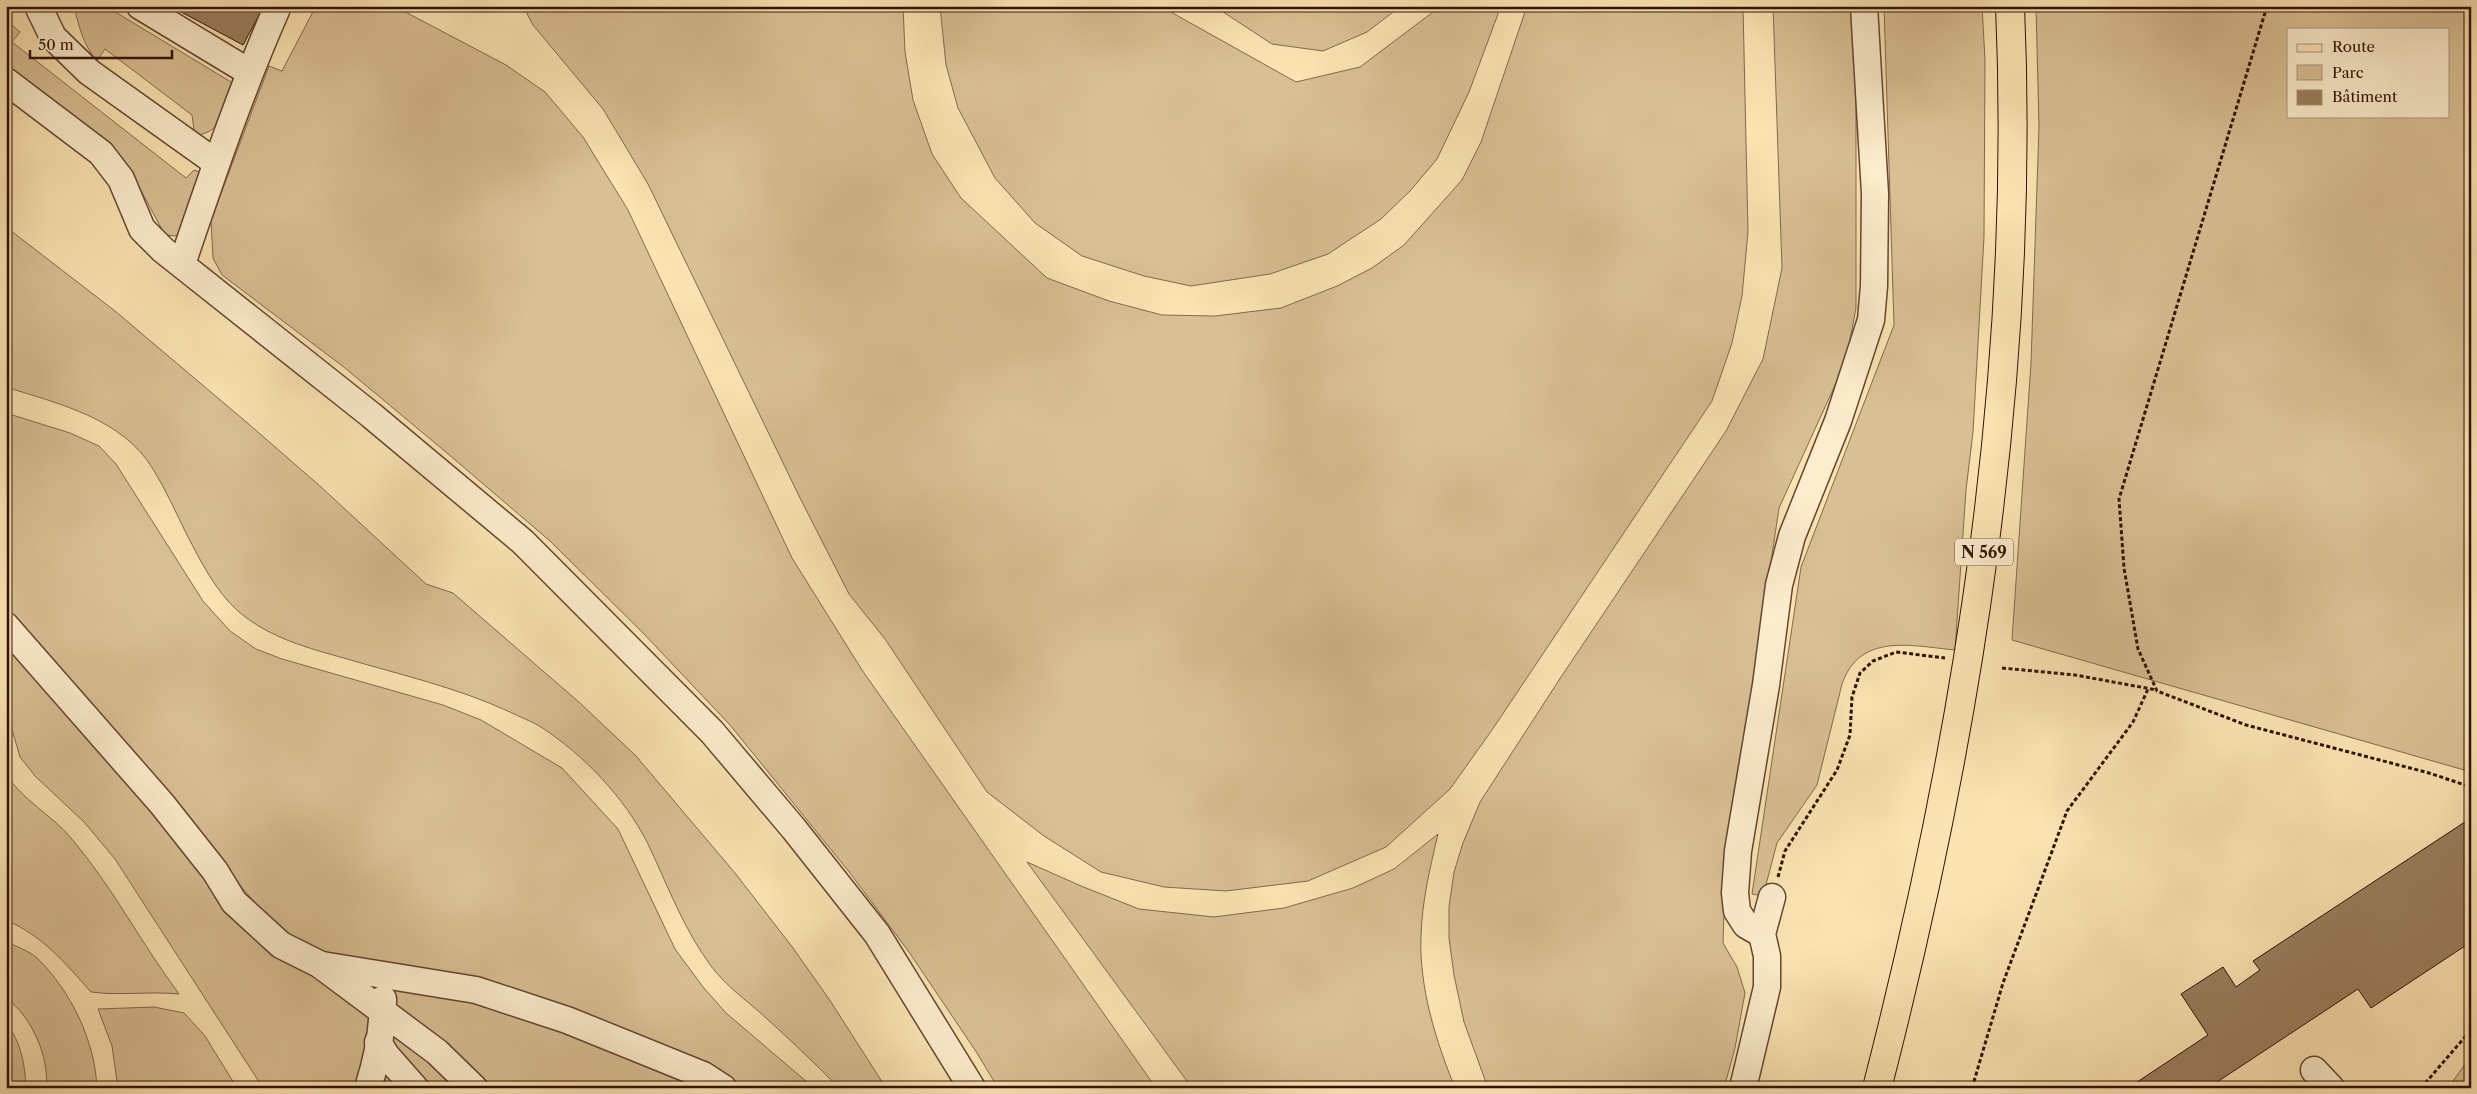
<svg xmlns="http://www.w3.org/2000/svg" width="2477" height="1094" viewBox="0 0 2477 1094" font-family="'Libre Caslon Text',serif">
	<rect width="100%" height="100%" fill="#fbe4b2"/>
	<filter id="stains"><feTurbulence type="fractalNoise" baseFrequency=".004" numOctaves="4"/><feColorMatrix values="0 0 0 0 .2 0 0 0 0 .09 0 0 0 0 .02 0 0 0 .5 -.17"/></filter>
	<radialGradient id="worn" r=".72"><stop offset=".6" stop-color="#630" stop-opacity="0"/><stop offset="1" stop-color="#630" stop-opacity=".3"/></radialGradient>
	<g fill="#d9c094" stroke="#85694c" fill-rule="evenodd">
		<path d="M74 6H114L112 10 231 82 234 89C226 109 222 131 198 135L194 130 192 115 105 49 97 61C83 44 79 27 74 6Z"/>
		<path d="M316 6H394L506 65 545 92 583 137 628 210 792 558 862 670 1156 1088H998L977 1053 909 952 850 873 730 725 644 634 550 541 447 453 345 368 222 275 213 258 211 220 269 66 282 71Z"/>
		<path d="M523 6H903L905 52 913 100 932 154 961 198 1047 278 1109 301 1162 315 1215 316 1281 308 1337 286 1372 268 1404 245 1462 180 1481 142 1527 6H1743L1748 232 1742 296 1732 343 1712 401 1492 730 1450 789 1386 847 1308 881 1226 891 1164 887 1101 872 1044 836 987 792 885 639 849 594 800 498 648 184 603 109 533 25Z"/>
		<path d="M940 6H1160L1296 82 1360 67 1441 6H1501L1469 92 1437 159 1411 190 1381 219 1328 254 1270 274 1191 286 1144 276 1082 256 1035 223 995 178 958 108 946 65Z"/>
		<path d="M1214 6H1401L1367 32 1323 51 1272 44Z"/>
		<path d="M1773 6H1856V308L1846 361 1779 508 1773 548 1724 913 1723 943 1737 967 1745 993 1735 1048 1724 1088H1488L1464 1022 1454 975 1449 938V907L1454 872 1463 843 1480 802 1559 680 1726 431 1763 359 1782 268Z"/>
		<path d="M1884 6H1982L1985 60 1984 237 1973 432 1966 490 1955 650C1912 646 1860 632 1842 684L1817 785 1777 843 1763 896 1752 894 1801 567 1894 325Z"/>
		<path d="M2036 6H2471V772L2012 640 2031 363 2039 127ZM2288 29H2448V116H2288Z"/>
		<path d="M6 20 20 32 12 42 186 178 194 170 200 172 188 223 176 236 165 235 126 163 6 68Z"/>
		<path d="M6 227 115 311 251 426 321 487 426 584 453 593 580 703 636 756 735 873 793 948 829 999 886 1088H839C813 1061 784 1034 756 1009 739 995 724 983 711 966 683 928 668 886 648 844 625 798 584 755 541 727 531 721 520 717 510 712 458 688 402 675 347 659 308 648 269 638 238 611 216 592 200 560 187 535 176 513 166 490 153 469 122 418 59 404 6 387Z"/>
		<path d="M6 413 70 433 99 446 116 464 203 601 230 631 256 649 282 659 443 705 481 720 562 768 618 829 675 949 703 987 726 1013 814 1088H263L115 859 84 822 35 776 20 757 6 709V641L281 952 351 1004 281 933 6 614Z"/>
		<path d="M6 774C22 800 52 815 71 838 112 886 141 943 179 994 149 991 120 996 91 992 65 963 43 936 6 920Z"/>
		<path d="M1438 834C1430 868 1422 901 1421 936 1419 988 1436 1041 1455 1088H1192L1027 862 1081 886 1139 909 1214 917 1284 908 1353 888 1394 869Z"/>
		<path d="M6 942C16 946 29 951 37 958 71 991 95 1041 97 1088H46C50 1058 31 1015 6 998Z"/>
		<path d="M154 1007 184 1013 205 1036 237 1088H118L112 1046 98 1009Z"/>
		<path d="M6 1023C21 1041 25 1065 26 1088H6Z"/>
		<path d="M2471 1056V1088H2448Z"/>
	</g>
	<g fill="#9a7f5e" stroke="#311204">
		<path d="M170 6H264L243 45Z"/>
		<path d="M2471 818V942L2371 1008 2358 989 2208 1088H2128L2208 1035 2181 994 2223 967 2236 987 2260 970 2253 961Z"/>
	</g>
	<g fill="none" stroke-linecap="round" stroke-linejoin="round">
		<g stroke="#644630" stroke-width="29">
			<g id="minor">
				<path d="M38 6 53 37 89 72 215 162"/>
				<path d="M140 6 249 72"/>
				<path d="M6 81 101 153 121 179 142 229 163 250 371 415 523 542 712 732 794 829 877 934 972 1088"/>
				<path d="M182 264C212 176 240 92 278 6"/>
				<path d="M6 626 162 804 215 871 234 902 281 945 319 964 437 1052 474 1088"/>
				<path d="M1762 934 1746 925 1737 911 1735 893 1738 851 1766 685 1779 585 1792 536 1838 421 1871 320 1874 286 1875 194 1864 6"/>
				<path d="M322 965 476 990 567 1020 703 1075 723 1088"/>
				<path d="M378 1042 386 1055 415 1088"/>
				<path d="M2314 1070 2331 1088"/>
				<path d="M368 1088C377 1060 383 1028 383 999"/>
				<path d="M1743 1088 1767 987V956L1762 934 1772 897"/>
			</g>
		</g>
		<g stroke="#311204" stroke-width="30">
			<path id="major" d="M1877 1088C1968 735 2026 371 2010 6"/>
		</g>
		<g stroke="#311204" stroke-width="3" stroke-dasharray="4 2.5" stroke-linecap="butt">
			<path d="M2267 6 2119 499 2124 568 2138 649 2157 691 2246 725 2429 773 2471 787"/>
			<path d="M2002 668 2075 675 2157 690"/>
			<path d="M1778 877 1785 851 1837 770 1850 735 1852 697 1860 673 1873 661 1896 652 1945 658"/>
			<path d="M1972 1088 2003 983 2067 811 2133 722 2148 689"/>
			<path d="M2421 1088 2471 1030"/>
		</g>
		<use href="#minor" stroke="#fcedcd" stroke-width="26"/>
		<use href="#major" stroke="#fbe4b2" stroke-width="28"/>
	</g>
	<g text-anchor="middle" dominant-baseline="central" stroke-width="4" stroke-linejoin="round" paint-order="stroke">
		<rect fill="#fcedcd" stroke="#6e5440" stroke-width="1" x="1955" y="538.5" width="58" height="27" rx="4"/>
		<g font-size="16" font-weight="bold" fill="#311204">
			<text x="1984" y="552">N 569</text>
		</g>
	</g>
	<rect width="2477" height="1094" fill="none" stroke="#fbe4b2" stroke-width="25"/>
	<rect x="8" y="8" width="2462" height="1079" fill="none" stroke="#311204" stroke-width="2.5"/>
	<rect x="12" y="12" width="2452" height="1069" fill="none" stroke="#311204"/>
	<rect x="2287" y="28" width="162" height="90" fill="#fcedcd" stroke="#ab957d"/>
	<rect x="2297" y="44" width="25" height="8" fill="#fbe4b2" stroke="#ab957d"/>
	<text x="2332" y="52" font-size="15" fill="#311204">Route</text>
	<rect x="2297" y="65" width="25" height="15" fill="#d9c094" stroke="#ab957d"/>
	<text x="2332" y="78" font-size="15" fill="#311204">Parc</text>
	<rect x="2297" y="90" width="25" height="15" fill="#9a7f5e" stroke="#ab957d"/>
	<text x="2332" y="102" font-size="15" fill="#311204">Bâtiment</text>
	<path d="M30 50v8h142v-8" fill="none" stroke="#311204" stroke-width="2.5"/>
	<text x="38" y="50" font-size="15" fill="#311204" stroke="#fcedcd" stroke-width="4" paint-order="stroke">50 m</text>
	<rect width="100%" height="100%" filter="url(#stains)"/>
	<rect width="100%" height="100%" fill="url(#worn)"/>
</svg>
